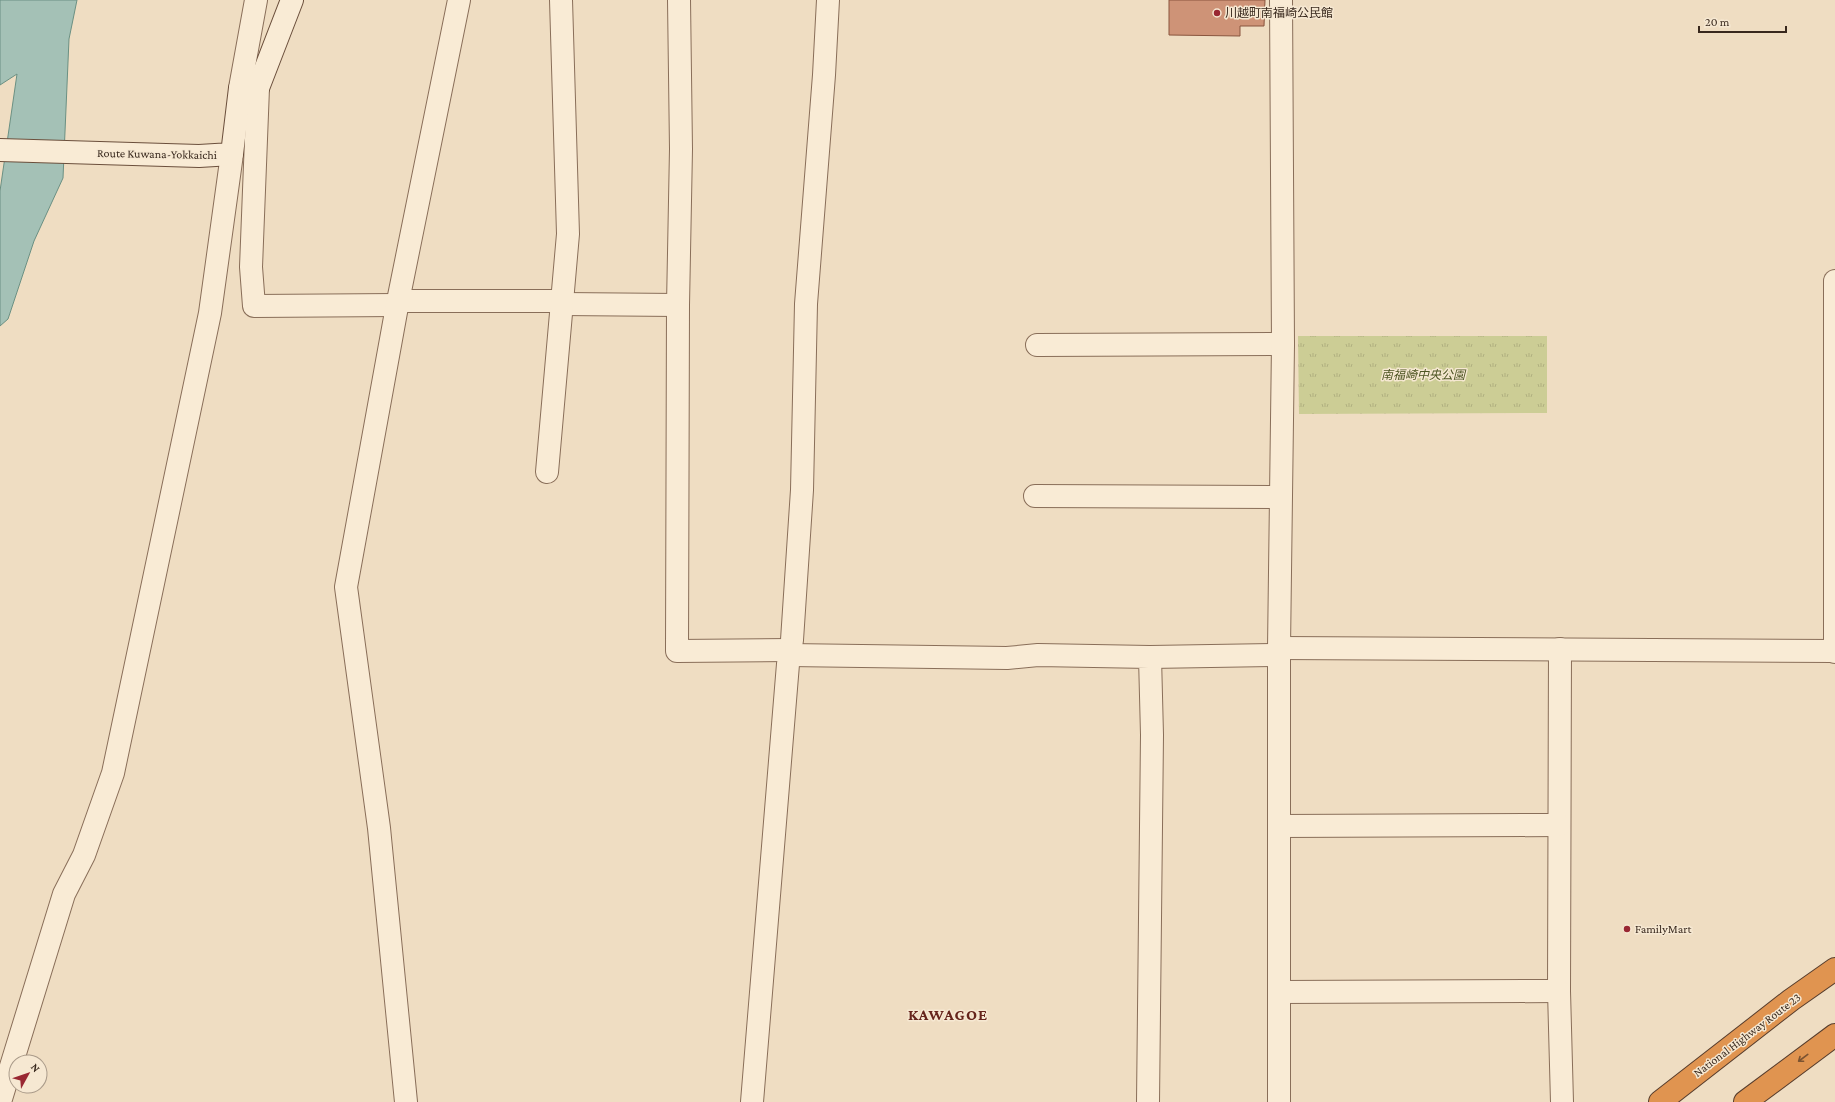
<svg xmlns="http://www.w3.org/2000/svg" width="1835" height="1102" viewBox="0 0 1835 1102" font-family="'Crimson Pro','Noto Sans JP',serif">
	<defs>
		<pattern id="grass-tufts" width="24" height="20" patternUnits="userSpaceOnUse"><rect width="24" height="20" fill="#cccd95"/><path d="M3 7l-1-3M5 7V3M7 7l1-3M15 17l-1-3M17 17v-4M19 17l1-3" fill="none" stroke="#b0b080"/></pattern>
	</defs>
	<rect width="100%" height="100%" fill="#efddc2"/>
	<path fill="url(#grass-tufts)" d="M1298 336H1547V413L1299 414Z"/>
	<path fill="#a4c1b6" stroke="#6b9083" d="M0 0H77L69 39 63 178 34 241 8 319 0 326V191L17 74 0 85Z"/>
	<path fill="#ce9377" stroke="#89553e" d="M1169 0H1265L1264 26H1240V36L1169 35Z"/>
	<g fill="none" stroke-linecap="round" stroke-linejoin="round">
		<g stroke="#896e59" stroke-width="24">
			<g id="street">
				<path d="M679 0 681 149 678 305 677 651 790 650"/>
				<path d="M240 88 256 0"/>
				<path d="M258 88 251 267 254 306 397 305"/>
				<path d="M1835 281V652"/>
				<path d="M398 301H562"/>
				<path d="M562 304 678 305"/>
				<path d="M1037 345 1283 344"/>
				<path d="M547 472 568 234 561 0"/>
				<path d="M1035 496 1280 497"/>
				<path d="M1279 648 1834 651"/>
				<path d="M1560 649 1559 991 1562 1102"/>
				<path d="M789 655 1007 658 1038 655 1150 657 1152 735 1148 1102"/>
				<path d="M1150 657 1279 655"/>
				<path d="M1279 826 1559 825"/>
				<path d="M1279 992 1559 991"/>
				<path d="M0 1102 64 894 84 855 113 773 210 313 232 154"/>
				<path d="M406 1102 379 828 346 587 398 301 459 0"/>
				<path d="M752 1102 788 664 792 640 802 490 806 304 824 75 828 0"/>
				<path d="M1279 1102V648L1283 344 1281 0"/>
			</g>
		</g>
		<g stroke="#6b4f3c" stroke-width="24">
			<path id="secondary" d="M0 150 199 156 232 154 240 88H258L292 0"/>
		</g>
		<g stroke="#573d2d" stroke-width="24">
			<g id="highway">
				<path d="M1660 1102 1791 1000 1835 969"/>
				<path d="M1745 1102 1835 1035"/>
			</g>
		</g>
		<use href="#street" stroke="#f9ebd5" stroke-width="22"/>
		<use href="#secondary" stroke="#f9ebd5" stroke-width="22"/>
		<use href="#highway" stroke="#e09450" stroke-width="22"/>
	</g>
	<defs><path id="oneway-shaft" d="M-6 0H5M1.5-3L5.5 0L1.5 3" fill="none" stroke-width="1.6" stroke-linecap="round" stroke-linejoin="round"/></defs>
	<use stroke="#7b5331" href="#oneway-shaft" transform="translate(1803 1058) rotate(143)"/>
	<g fill="#992732" stroke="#f6e8d2" stroke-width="1.5">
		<circle cx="1217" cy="13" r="4"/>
		<circle cx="1627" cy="929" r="4"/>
	</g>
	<g text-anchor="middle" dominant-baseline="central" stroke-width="3" stroke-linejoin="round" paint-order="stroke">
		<g font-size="12" fill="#38281d" stroke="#f6e8d2" text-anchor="start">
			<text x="1225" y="13">川越町南福崎公民館</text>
			<text x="1635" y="929">FamilyMart</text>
		</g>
		<g font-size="12" fill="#38281d" stroke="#f6e8d2">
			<text transform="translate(157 154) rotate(1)">Route Kuwana-Yokkaichi</text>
			<text transform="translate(1747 1035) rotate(-37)">National Highway Route 23</text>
		</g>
		<g font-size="12" font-style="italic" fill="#4d5523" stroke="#f6e8d2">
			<text x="1423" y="375">南福崎中央公園</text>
		</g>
		<g font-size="16" font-weight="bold" letter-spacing="1" fill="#66251c" stroke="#f6e8d2">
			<text x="948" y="1014">KAWAGOE</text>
		</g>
	</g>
	<g transform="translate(28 1074) rotate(50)"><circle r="19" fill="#f6e8d2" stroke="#aa9b8a"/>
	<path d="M0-3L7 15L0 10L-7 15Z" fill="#992732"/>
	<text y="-6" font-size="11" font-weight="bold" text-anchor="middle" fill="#38281d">N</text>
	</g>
	<path d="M1699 26v6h87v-6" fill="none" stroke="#38281d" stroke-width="2"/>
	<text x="1705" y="26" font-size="12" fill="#38281d" stroke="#f6e8d2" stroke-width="3" paint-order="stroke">20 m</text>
</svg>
